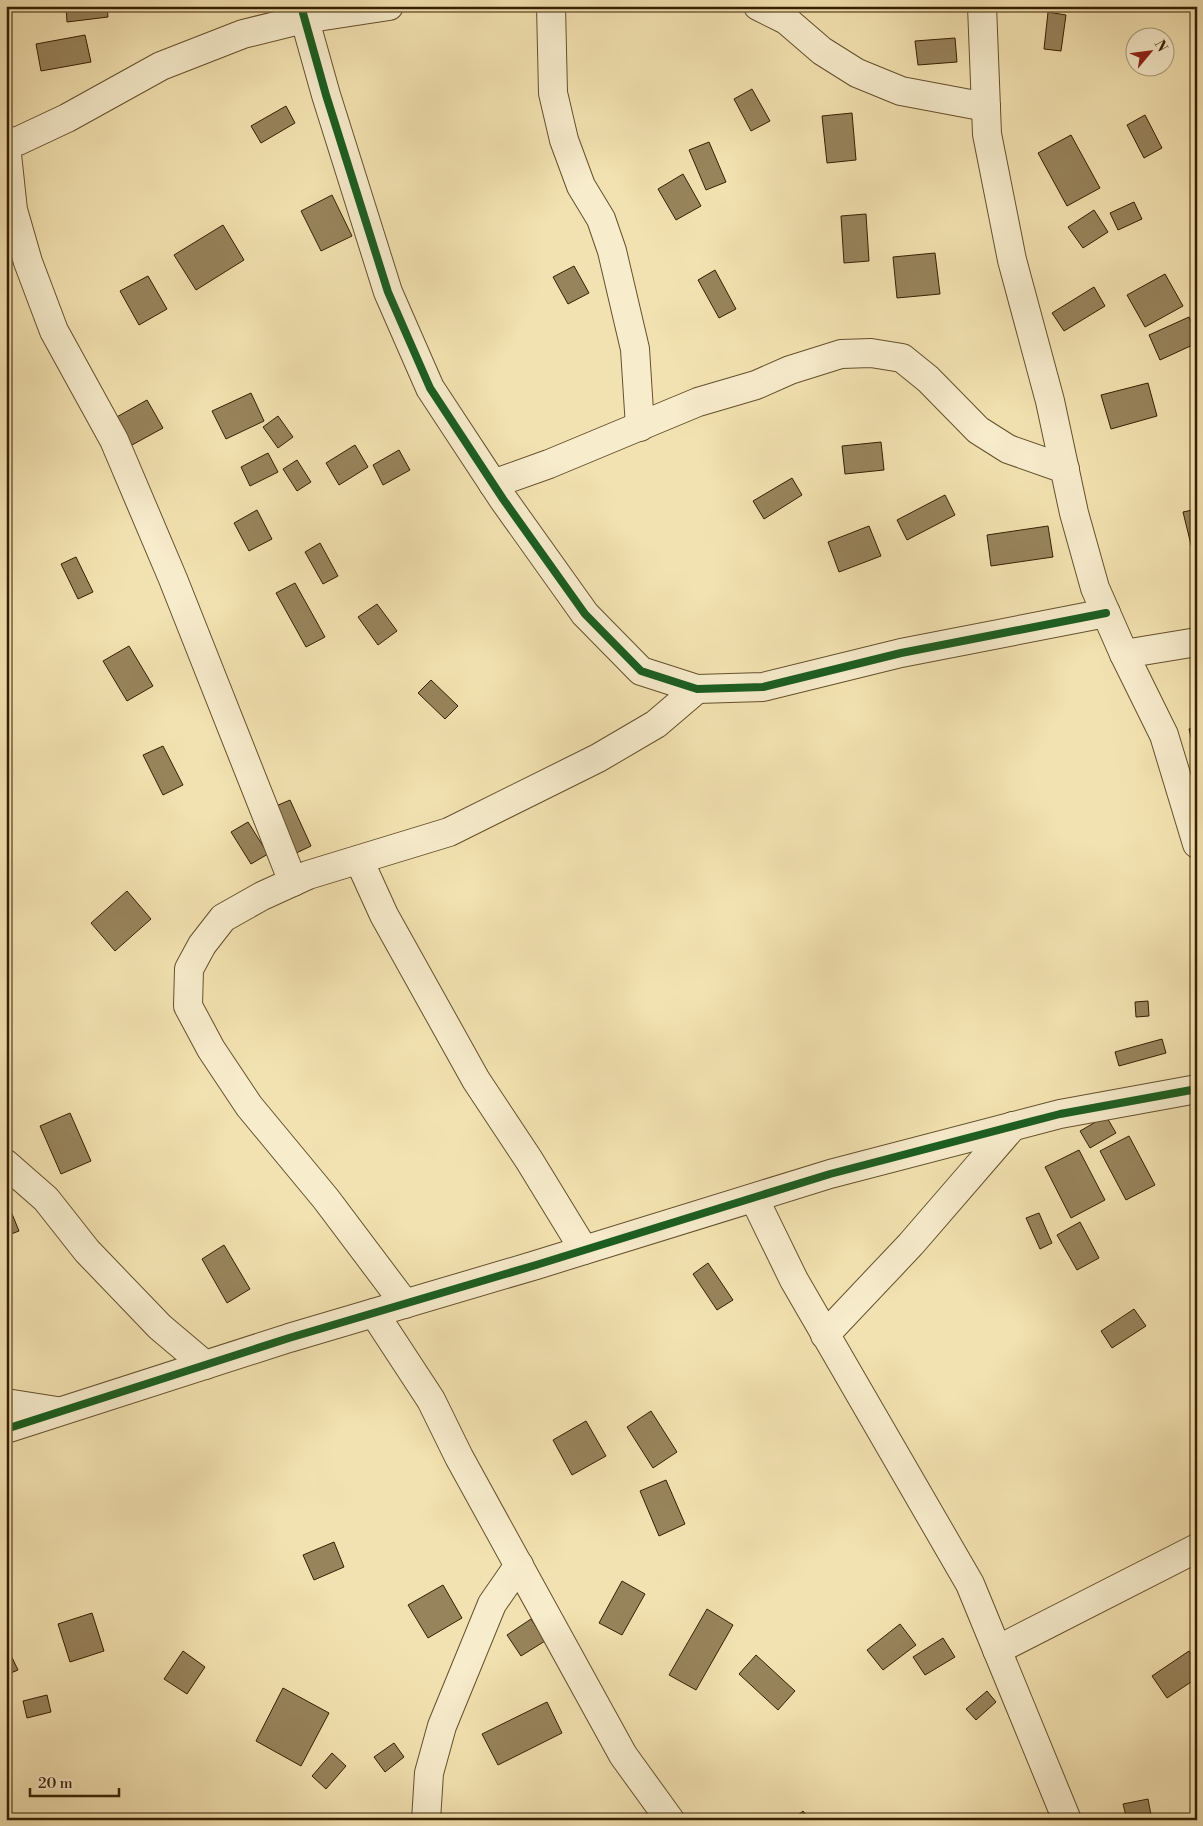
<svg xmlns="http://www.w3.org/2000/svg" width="1203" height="1826" viewBox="0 0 1203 1826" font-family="'Libre Bodoni',serif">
	<rect width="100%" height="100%" fill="#f3e2b1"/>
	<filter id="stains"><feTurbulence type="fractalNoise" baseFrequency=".004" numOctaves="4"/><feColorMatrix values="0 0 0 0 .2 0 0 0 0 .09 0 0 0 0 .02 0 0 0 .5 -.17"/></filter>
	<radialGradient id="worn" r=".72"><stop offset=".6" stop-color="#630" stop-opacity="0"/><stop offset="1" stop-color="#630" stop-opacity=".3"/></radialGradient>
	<g fill="#98845c" stroke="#351f00">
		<path d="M66 6H107L108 17 67 22Z"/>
		<path d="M1048 12 1066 15 1061 51 1044 49Z"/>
		<path d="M85 35 91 62 41 71 36 44Z"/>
		<path d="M955 38 957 62 918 65 915 41Z"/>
		<path d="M752 89 770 121 751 131 734 99Z"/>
		<path d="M286 106 295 123 261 143 251 126Z"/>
		<path d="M852 113 856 160 827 163 822 116Z"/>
		<path d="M1145 115 1162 148 1144 158 1127 125Z"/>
		<path d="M1071 135 1100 188 1067 206 1038 153Z"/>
		<path d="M709 142 726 182 706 190 689 150Z"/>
		<path d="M683 174 701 206 676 220 658 189Z"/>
		<path d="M332 195 352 236 321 251 301 211Z"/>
		<path d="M1134 202 1142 219 1118 230 1110 213Z"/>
		<path d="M1094 210 1108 232 1083 248 1068 227Z"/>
		<path d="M866 214 869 261 844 263 841 216Z"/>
		<path d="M223 225 244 260 196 290 174 255Z"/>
		<path d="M935 253 940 294 897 298 893 257Z"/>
		<path d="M574 266 589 293 568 304 553 277Z"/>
		<path d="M715 270 736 309 719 318 698 280Z"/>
		<path d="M1165 274 1183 306 1145 327 1127 295Z"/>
		<path d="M148 276 167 309 139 325 120 291Z"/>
		<path d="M1094 287 1105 306 1064 331 1052 313Z"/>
		<path d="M1189 317 1197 334V343L1160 360 1149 335Z"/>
		<path d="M1148 383 1157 416 1111 429 1101 395Z"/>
		<path d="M251 393 264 421 226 439 212 411Z"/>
		<path d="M147 400 163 428 121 451 106 423Z"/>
		<path d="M278 416 293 437 278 448 263 427Z"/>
		<path d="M881 442 884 470 845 474 842 446Z"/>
		<path d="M355 445 368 467 339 485 326 463Z"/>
		<path d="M399 450 410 470 383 485 373 465Z"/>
		<path d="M268 453 278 472 250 486 241 467Z"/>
		<path d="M297 460 311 482 297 491 283 469Z"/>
		<path d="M792 478 802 495 764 519 753 501Z"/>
		<path d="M945 495 955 515 907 540 897 520Z"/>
		<path d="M1197 509V556L1194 557 1183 512Z"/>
		<path d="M257 510 272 539 249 551 234 523Z"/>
		<path d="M869 526 881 556 839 572 828 542Z"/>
		<path d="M1048 526 1053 557 991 566 987 535Z"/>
		<path d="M320 543 338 576 323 584 305 552Z"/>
		<path d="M76 557 93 592 78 599 61 564Z"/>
		<path d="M295 583 325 637 306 647 276 593Z"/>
		<path d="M377 604 397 631 378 645 358 617Z"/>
		<path d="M129 646 153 686 127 701 103 661Z"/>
		<path d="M431 680 458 706 445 719 418 693Z"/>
		<path d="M1197 727V760L1189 729Z"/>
		<path d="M163 746 183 785 163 795 143 755Z"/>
		<path d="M290 800 311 846 290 856 269 809Z"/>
		<path d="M248 822 268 854 251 864 231 832Z"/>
		<path d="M127 891 151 919 115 951 91 923Z"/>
		<path d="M1148 1001 1149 1016 1136 1017 1135 1002Z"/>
		<path d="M1162 1039 1166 1053 1119 1066 1115 1052Z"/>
		<path d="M70 1113 91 1161 61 1174 40 1126Z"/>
		<path d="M1106 1116 1116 1133 1090 1148 1080 1131Z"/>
		<path d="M1129 1136 1155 1185 1126 1200 1100 1151Z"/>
		<path d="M1079 1150 1105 1200 1071 1218 1045 1167Z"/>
		<path d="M6 1199 19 1231 6 1236Z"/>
		<path d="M1039 1213 1052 1243 1040 1249 1026 1218Z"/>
		<path d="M1080 1222 1099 1258 1077 1270 1057 1235Z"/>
		<path d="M224 1245 250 1289 227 1303 202 1259Z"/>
		<path d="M708 1263 733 1300 717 1310 693 1274Z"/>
		<path d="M1134 1309 1146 1326 1112 1348 1101 1331Z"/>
		<path d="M651 1411 677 1452 653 1468 627 1427Z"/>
		<path d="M586 1421 606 1456 572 1475 553 1440Z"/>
		<path d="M666 1480 685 1524 659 1536 640 1491Z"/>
		<path d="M334 1542 344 1567 314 1580 303 1555Z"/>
		<path d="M622 1581 645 1594 622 1635 599 1623Z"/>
		<path d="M443 1585 462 1618 428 1638 408 1605Z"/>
		<path d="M707 1609 733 1625 696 1690 669 1675Z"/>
		<path d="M92 1613 104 1651 70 1662 58 1624Z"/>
		<path d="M531 1619 545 1641 521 1656 507 1635Z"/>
		<path d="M900 1624 916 1645 883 1670 867 1650Z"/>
		<path d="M943 1638 955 1657 925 1675 913 1657Z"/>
		<path d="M6 1645 18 1670 6 1675Z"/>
		<path d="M183 1651 205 1667 187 1694 164 1679Z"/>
		<path d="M1189 1651 1197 1663V1678L1167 1698 1152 1676Z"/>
		<path d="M756 1655 795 1691 778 1710 739 1674Z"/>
		<path d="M283 1688 329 1713 301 1766 256 1741Z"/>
		<path d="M987 1691 996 1702 976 1720 966 1709Z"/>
		<path d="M47 1695 51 1712 27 1718 23 1701Z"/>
		<path d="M547 1702 562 1733 498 1765 482 1734Z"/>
		<path d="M394 1743 404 1757 385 1772 374 1757Z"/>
		<path d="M332 1753 346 1766 326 1789 312 1776Z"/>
		<path d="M1148 1799 1152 1820H1127L1123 1804Z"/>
		<path d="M803 1811 810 1820H792Z"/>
	</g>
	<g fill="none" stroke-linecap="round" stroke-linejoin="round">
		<g stroke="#64502c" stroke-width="30">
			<g id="minor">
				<path d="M301 6 326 95 388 292 430 388 503 499 585 614 641 671 697 689 763 687 901 653 1106 613"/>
				<path d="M551 6 553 93 564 140 581 186 601 219 612 251 635 349 640 427"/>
				<path d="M758 6 786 20 822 51 857 73 901 91 986 107"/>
				<path d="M982 6 987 134 1012 260 1050 401 1074 513 1095 588 1124 654 1164 735 1197 844"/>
				<path d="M6 142 18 141 67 118 161 66 243 34 304 19 389 6"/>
				<path d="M6 145 13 210 28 262 54 331 114 440 173 579 293 882"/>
				<path d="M493 484 549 464 698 402 756 385 790 370 841 354 871 353 902 358 928 379 978 430 1008 449 1065 469"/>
				<path d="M1124 654 1197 642"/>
				<path d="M359 860 384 915 476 1080 529 1160 584 1250"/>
				<path d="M6 1164 46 1199 87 1251 160 1327 205 1365"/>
				<path d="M754 1198 794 1280 970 1584 1067 1820"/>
				<path d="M405 1304 326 1199 249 1106 211 1049 188 1006 189 969 202 945 223 918 262 896 308 875 449 832 598 758 656 724 697 689"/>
				<path d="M374 1313 431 1400 459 1457 623 1755 670 1820"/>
				<path d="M825 1335 911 1244 1013 1126"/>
				<path d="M6 1403 57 1411"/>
				<path d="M6 1429 289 1338 536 1265 830 1174 1060 1114 1197 1089"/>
				<path d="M997 1650 1197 1548"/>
				<path d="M426 1820 429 1773 442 1726 492 1604 519 1565"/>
			</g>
		</g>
		<use href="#minor" stroke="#f7eccc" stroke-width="28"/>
		<g stroke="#f7eccc" stroke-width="11">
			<g id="cycleway">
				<path d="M301 6 326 95 388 292 430 388 503 499 585 614 641 671 697 689 763 687 901 653 1106 613"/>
				<path d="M6 1429 289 1338 536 1265 830 1174 1060 1114 1197 1089"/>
			</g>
		</g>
		<use href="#cycleway" stroke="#1b5e20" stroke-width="8"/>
	</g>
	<rect width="1203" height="1826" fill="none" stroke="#f3e2b1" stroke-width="25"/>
	<rect x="8" y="8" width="1188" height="1811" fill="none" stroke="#351f00" stroke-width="2.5"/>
	<rect x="12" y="12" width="1178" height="1801" fill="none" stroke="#351f00"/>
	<g transform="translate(1150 52) rotate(61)"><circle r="24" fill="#f7eccc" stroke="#a99a7a"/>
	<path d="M0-4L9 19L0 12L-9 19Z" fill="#8f2418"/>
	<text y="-8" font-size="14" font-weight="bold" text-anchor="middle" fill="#351f00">N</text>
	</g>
	<path d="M30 1788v8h89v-8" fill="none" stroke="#351f00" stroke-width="2.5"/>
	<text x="38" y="1788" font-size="15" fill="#351f00" stroke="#f7eccc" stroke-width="4" paint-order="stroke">20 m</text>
	<rect width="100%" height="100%" filter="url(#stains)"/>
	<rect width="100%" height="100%" fill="url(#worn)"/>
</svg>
